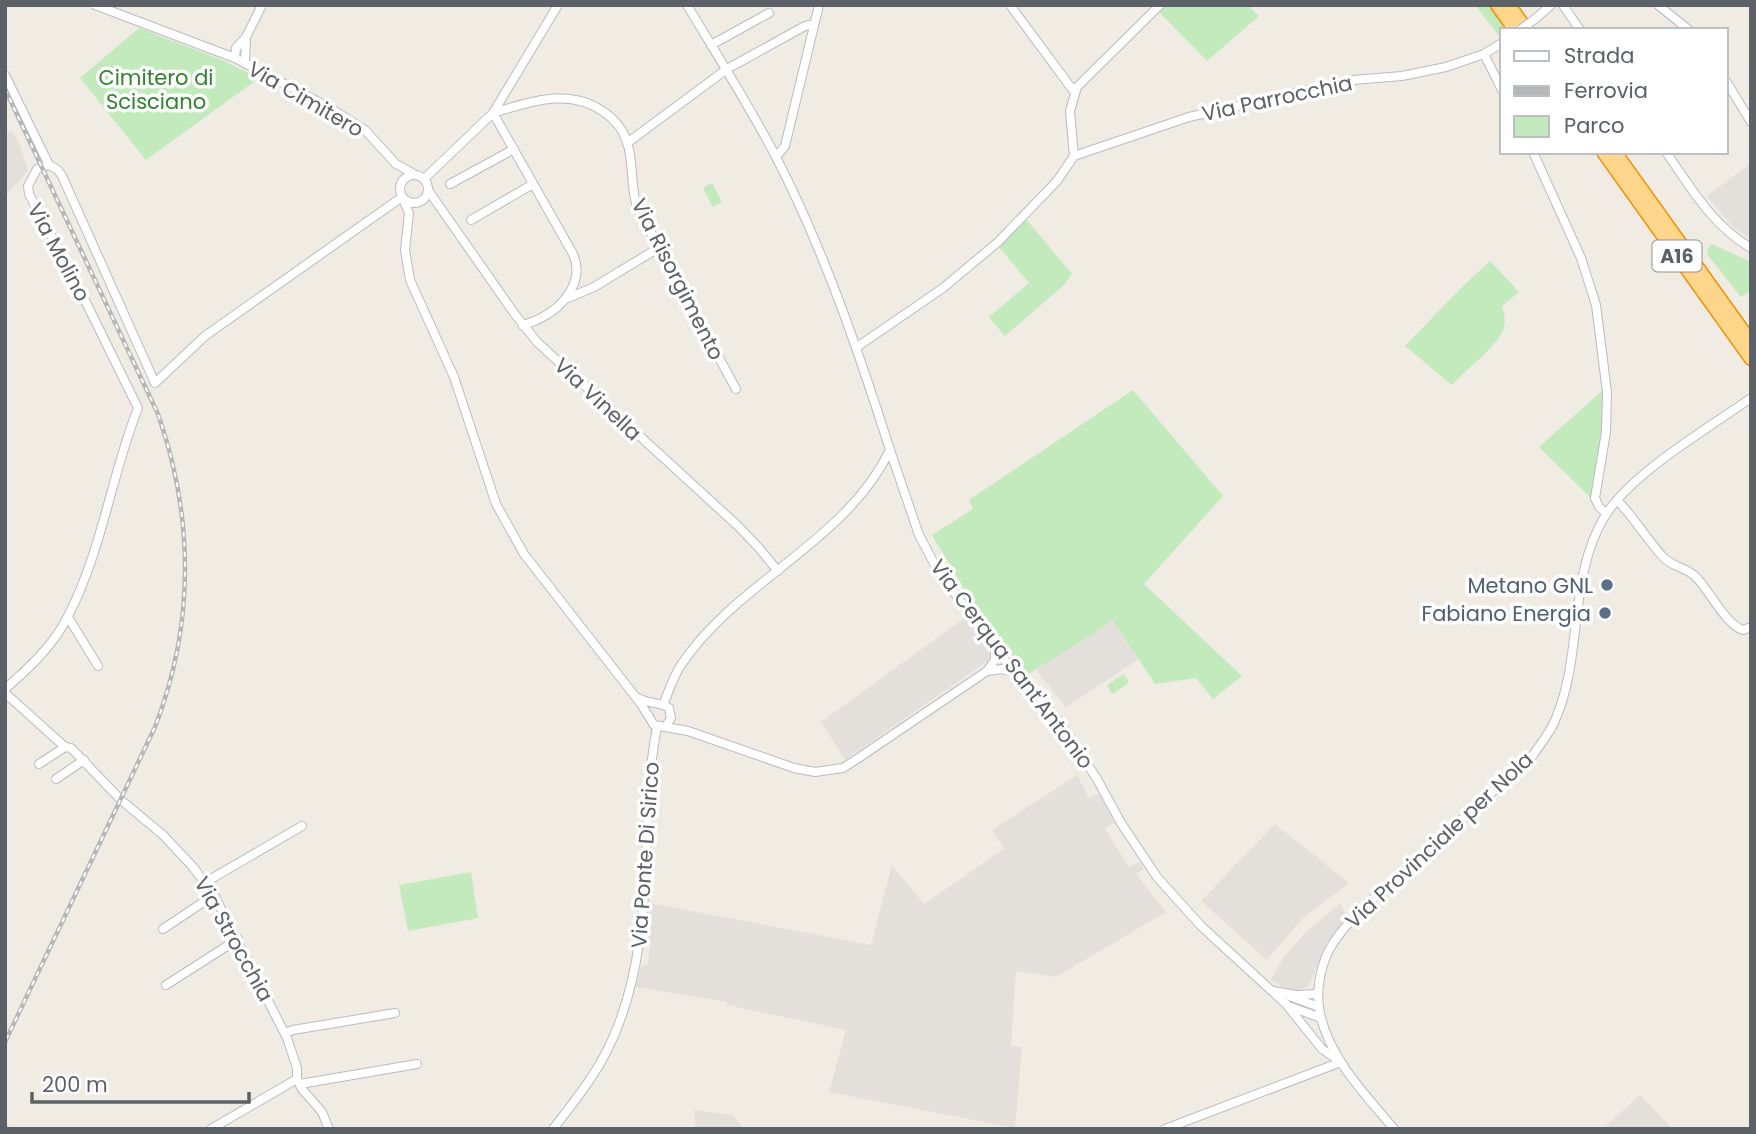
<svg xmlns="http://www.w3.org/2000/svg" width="1756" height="1134" viewBox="0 0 1756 1134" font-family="Poppins,sans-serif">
	<rect width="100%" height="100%" fill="#f0ece3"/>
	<g fill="#e3dfdb">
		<path d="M11 130 20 145 28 171 5 196V135Z"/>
		<path d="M1751 163V239L1733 227 1707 196Z"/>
		<path d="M966 617 991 648 989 660 845 760 821 722Z"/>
		<path d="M1112 618 1139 659 1066 707 1036 670Z"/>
		<path d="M1077 775 1089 798 1099 794 1114 823 1105 829 1129 867 1139 862 1144 869 1136 874 1166 912 1056 977 1016 971 1011 1046 1022 1047 1015 1128 829 1092 846 1030 727 1005V1002L636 987 641 966 648 964 650 944 644 941 649 903 871 945 892 865 924 904 1004 849 992 830Z"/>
		<path d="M1275 824 1349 883 1303 918 1267 960 1201 901Z"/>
		<path d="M1341 903 1347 918 1326 943 1309 986 1294 992 1285 989 1271 979 1284 957 1307 931Z"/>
		<path d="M1640 1095 1673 1129H1603L1632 1102Z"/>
		<path d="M694 1110 733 1115 743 1129H696Z"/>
	</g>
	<g fill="#c2eabd">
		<path d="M1167 5H1248L1259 16 1207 61 1159 12Z"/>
		<path d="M1475 5H1489L1506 30H1502V36L1500 37Z"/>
		<path d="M139 28 222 60 259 78 146 160 80 78Z"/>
		<path d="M712 183 722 202 713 207 703 188Z"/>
		<path d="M1026 219 1072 274 1064 285 1005 336 989 317 1029 283 999 247Z"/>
		<path d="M1712 244 1751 262V291L1741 297 1707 254 1708 249Z"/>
		<path d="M1490 261 1519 292 1502 306C1504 313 1506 321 1504 328 1498 346 1465 370 1452 385L1405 346 1464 285Z"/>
		<path d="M1133 390 1223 496 1144 584 1242 676 1213 699 1196 678 1155 684 1112 619 1104 627 1027 675 976 609 932 535 973 509 969 500Z"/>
		<path d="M1603 390 1604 432 1592 499 1539 447Z"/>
		<path d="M1124 674 1129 683 1112 694 1107 685Z"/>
		<path d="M471 872 478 918 408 931 399 885Z"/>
	</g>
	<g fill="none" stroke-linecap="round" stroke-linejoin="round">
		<path stroke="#a4e1ff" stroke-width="2" d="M5 1124 10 1129"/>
		<g stroke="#b8bcc1" stroke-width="10">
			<g id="minor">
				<path d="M95 5 235 58 330 108 365 130 396 164 414 174"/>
				<path d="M1010 5 1075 93"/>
				<path d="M1563 5 1580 30"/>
				<path d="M1658 5 1689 30"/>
				<path d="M1535 19 1551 5"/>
				<path d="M711 45 769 13"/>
				<path d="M1484 54 1502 90"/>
				<path d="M235 58 236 48 246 37 262 5"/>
				<path d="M245 63 246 37"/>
				<path d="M5 75 49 165"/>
				<path d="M1726 81 1751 122"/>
				<path d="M493 113C530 102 569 87 604 112 614 119 623 129 627 142 634 162 630 186 637 207L736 389"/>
				<path d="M493 113 573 254C585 281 564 307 539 319 534 322 529 322 523 326"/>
				<path d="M627 143 727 69 805 26 814 24"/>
				<path d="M1533 152 1581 258 1596 305 1607 392 1606 432 1595 498 1599 507 1606 513"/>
				<path d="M1666 152C1691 188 1712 225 1751 248"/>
				<path d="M1074 156 1189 117 1353 80 1402 76 1446 67 1484 54 1502 43"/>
				<path d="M776 157 785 146 819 5"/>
				<circle cx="414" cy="189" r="14"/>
				<path d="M424 179 493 113 558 5"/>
				<path d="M450 184 514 149"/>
				<path d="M428 190 514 313 537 342 738 526 759 548 778 571"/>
				<path d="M403 199 409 213 405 250 410 280 454 377 496 504 524 554 641 704 654 725 688 731 794 768 815 772 843 768 857 759 987 671 995 660V648"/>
				<path d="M471 220 533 184"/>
				<path d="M568 298 594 287 660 247"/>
				<path d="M857 347 943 288 998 242 1057 181 1074 156 1070 111 1077 87 1160 5"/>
				<path d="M890 450 919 535 936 567 992 645 1015 673 1030 686 1060 723 1097 779 1121 823 1157 877 1201 926 1286 1004 1322 1049 1338 1060"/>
				<path d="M1618 501C1634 518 1647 539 1663 557 1672 567 1686 567 1696 577 1709 590 1726 625 1743 630L1751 627"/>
				<path d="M68 617 98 666"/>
				<path d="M987 671 1002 669 1014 672"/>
				<path d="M5 689C29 668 54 645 68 616 102 551 111 476 138 408L74 278 29 194 28 186 37 169 49 165 58 170 62 176 155 383 205 336 402 197"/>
				<path d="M5 693 65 747 71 748 121 800 163 835 193 867 214 895 287 1038 297 1068V1079L302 1089 322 1112 329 1129"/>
				<path d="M638 698C648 704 661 702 669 708L671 718 666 726"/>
				<path d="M663 705C669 691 673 677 681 665 738 580 845 543 890 450 858 350 824 250 776 157 749 105 717 55 687 5"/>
				<path d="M39 764 65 747"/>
				<path d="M56 779 84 760"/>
				<path d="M204 883 302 826"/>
				<path d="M163 929 214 895"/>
				<path d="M166 985 238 939"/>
				<path d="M1273 991 1296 995 1318 994"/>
				<path d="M1289 996 1319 1007"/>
				<path d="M1291 1007 1321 1018"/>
				<path d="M285 1033 293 1030 395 1013"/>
				<path d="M300 1084 417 1064"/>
				<path d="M211 1129 297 1079"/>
				<path d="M553 1129C570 1107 589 1084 602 1060 630 1010 640 952 644 896 648 839 646 783 657 727"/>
				<path d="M1165 1129 1341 1062"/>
				<path d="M1394 1129C1366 1095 1332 1061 1321 1018 1315 997 1319 970 1329 950 1347 918 1379 894 1406 870 1449 831 1491 793 1533 755 1541 743 1551 732 1556 718 1583 655 1568 576 1605 516 1630 474 1710 427 1751 398"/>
			</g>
		</g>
		<g stroke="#f38e00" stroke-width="15">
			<g id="highway">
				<path d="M1497 5 1515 30"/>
				<path d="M1509 5 1527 30"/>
				<path d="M1603 152 1751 359"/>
				<path d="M1615 152 1751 342"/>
			</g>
		</g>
		<use href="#minor" stroke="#fff" stroke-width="8"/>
		<use href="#highway" stroke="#ffd68b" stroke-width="12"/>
		<g stroke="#b5b6b7" stroke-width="4.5">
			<path id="rail" d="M5 89 158 414C194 517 195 624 155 727L5 1042"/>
		</g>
		<use href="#rail" stroke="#fff" stroke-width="2" stroke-dasharray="5" stroke-linecap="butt"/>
		<g stroke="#b8bcc1" stroke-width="10" stroke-linecap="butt">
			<path id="minor-bridge" d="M1520 30 1535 19"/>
		</g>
		<use href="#minor-bridge" stroke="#fff" stroke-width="8"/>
	</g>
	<g fill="#5c6f8a" stroke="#fff" stroke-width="2.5">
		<circle cx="1607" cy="585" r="7"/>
		<circle cx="1605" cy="613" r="7"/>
	</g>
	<g text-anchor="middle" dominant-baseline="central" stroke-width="7" stroke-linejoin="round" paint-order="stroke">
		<rect fill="#fff" stroke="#8c9094" stroke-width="2" x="1652.5" y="240.5" width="49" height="31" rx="5"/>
		<g font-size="19" font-weight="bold" fill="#5b6166">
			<text x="1677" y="256">A16</text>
		</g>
		<g font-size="21" fill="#30842c" stroke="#fff">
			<text x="156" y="77">Cimitero di<tspan x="156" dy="24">Scisciano</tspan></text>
		</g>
		<g font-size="21" fill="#5b6166" stroke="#fff">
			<text transform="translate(1277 98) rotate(-12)">Via Parrocchia</text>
			<text transform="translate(306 99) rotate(30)">Via Cimitero</text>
			<text transform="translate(59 252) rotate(62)">Via Molino</text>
			<text transform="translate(678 279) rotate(63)">Via Risorgimento</text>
			<text transform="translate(598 399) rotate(43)">Via Vinella</text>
			<text transform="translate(1012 664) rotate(53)">Via Cerqua Sant'Antonio</text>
			<text transform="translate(1439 840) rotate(-43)">Via Provinciale per Nola</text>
			<text transform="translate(645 855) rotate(-86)">Via Ponte Di Sirico</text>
			<text transform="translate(234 939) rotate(61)">Via Strocchia</text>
		</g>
		<g font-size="21" fill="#4e5e75" stroke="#fff" text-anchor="end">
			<text x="1593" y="585">Metano GNL</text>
			<text x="1591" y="613">Fabiano Energia</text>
		</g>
	</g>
	<rect width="1756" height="1134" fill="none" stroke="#5b6166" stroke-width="14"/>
	<rect x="1500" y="28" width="228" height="126" fill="#ffffff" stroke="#bdc0c2" stroke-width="2"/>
	<rect x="1514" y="51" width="35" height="10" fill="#ffffff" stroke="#bdc0c2" stroke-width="2"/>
	<text x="1564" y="63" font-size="21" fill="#5b6166">Strada</text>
	<rect x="1514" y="86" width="35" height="10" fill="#b5b6b7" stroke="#bdc0c2" stroke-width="2"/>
	<text x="1564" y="98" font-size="21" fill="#5b6166">Ferrovia</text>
	<rect x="1514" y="116" width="35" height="21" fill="#c2eabd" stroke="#bdc0c2" stroke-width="2"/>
	<text x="1564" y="133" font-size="21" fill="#5b6166">Parco</text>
	<path d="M32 1092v10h217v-10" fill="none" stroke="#5b6166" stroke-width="3.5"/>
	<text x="42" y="1092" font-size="21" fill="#5b6166" stroke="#ffffff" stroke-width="5" paint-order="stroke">200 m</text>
</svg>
